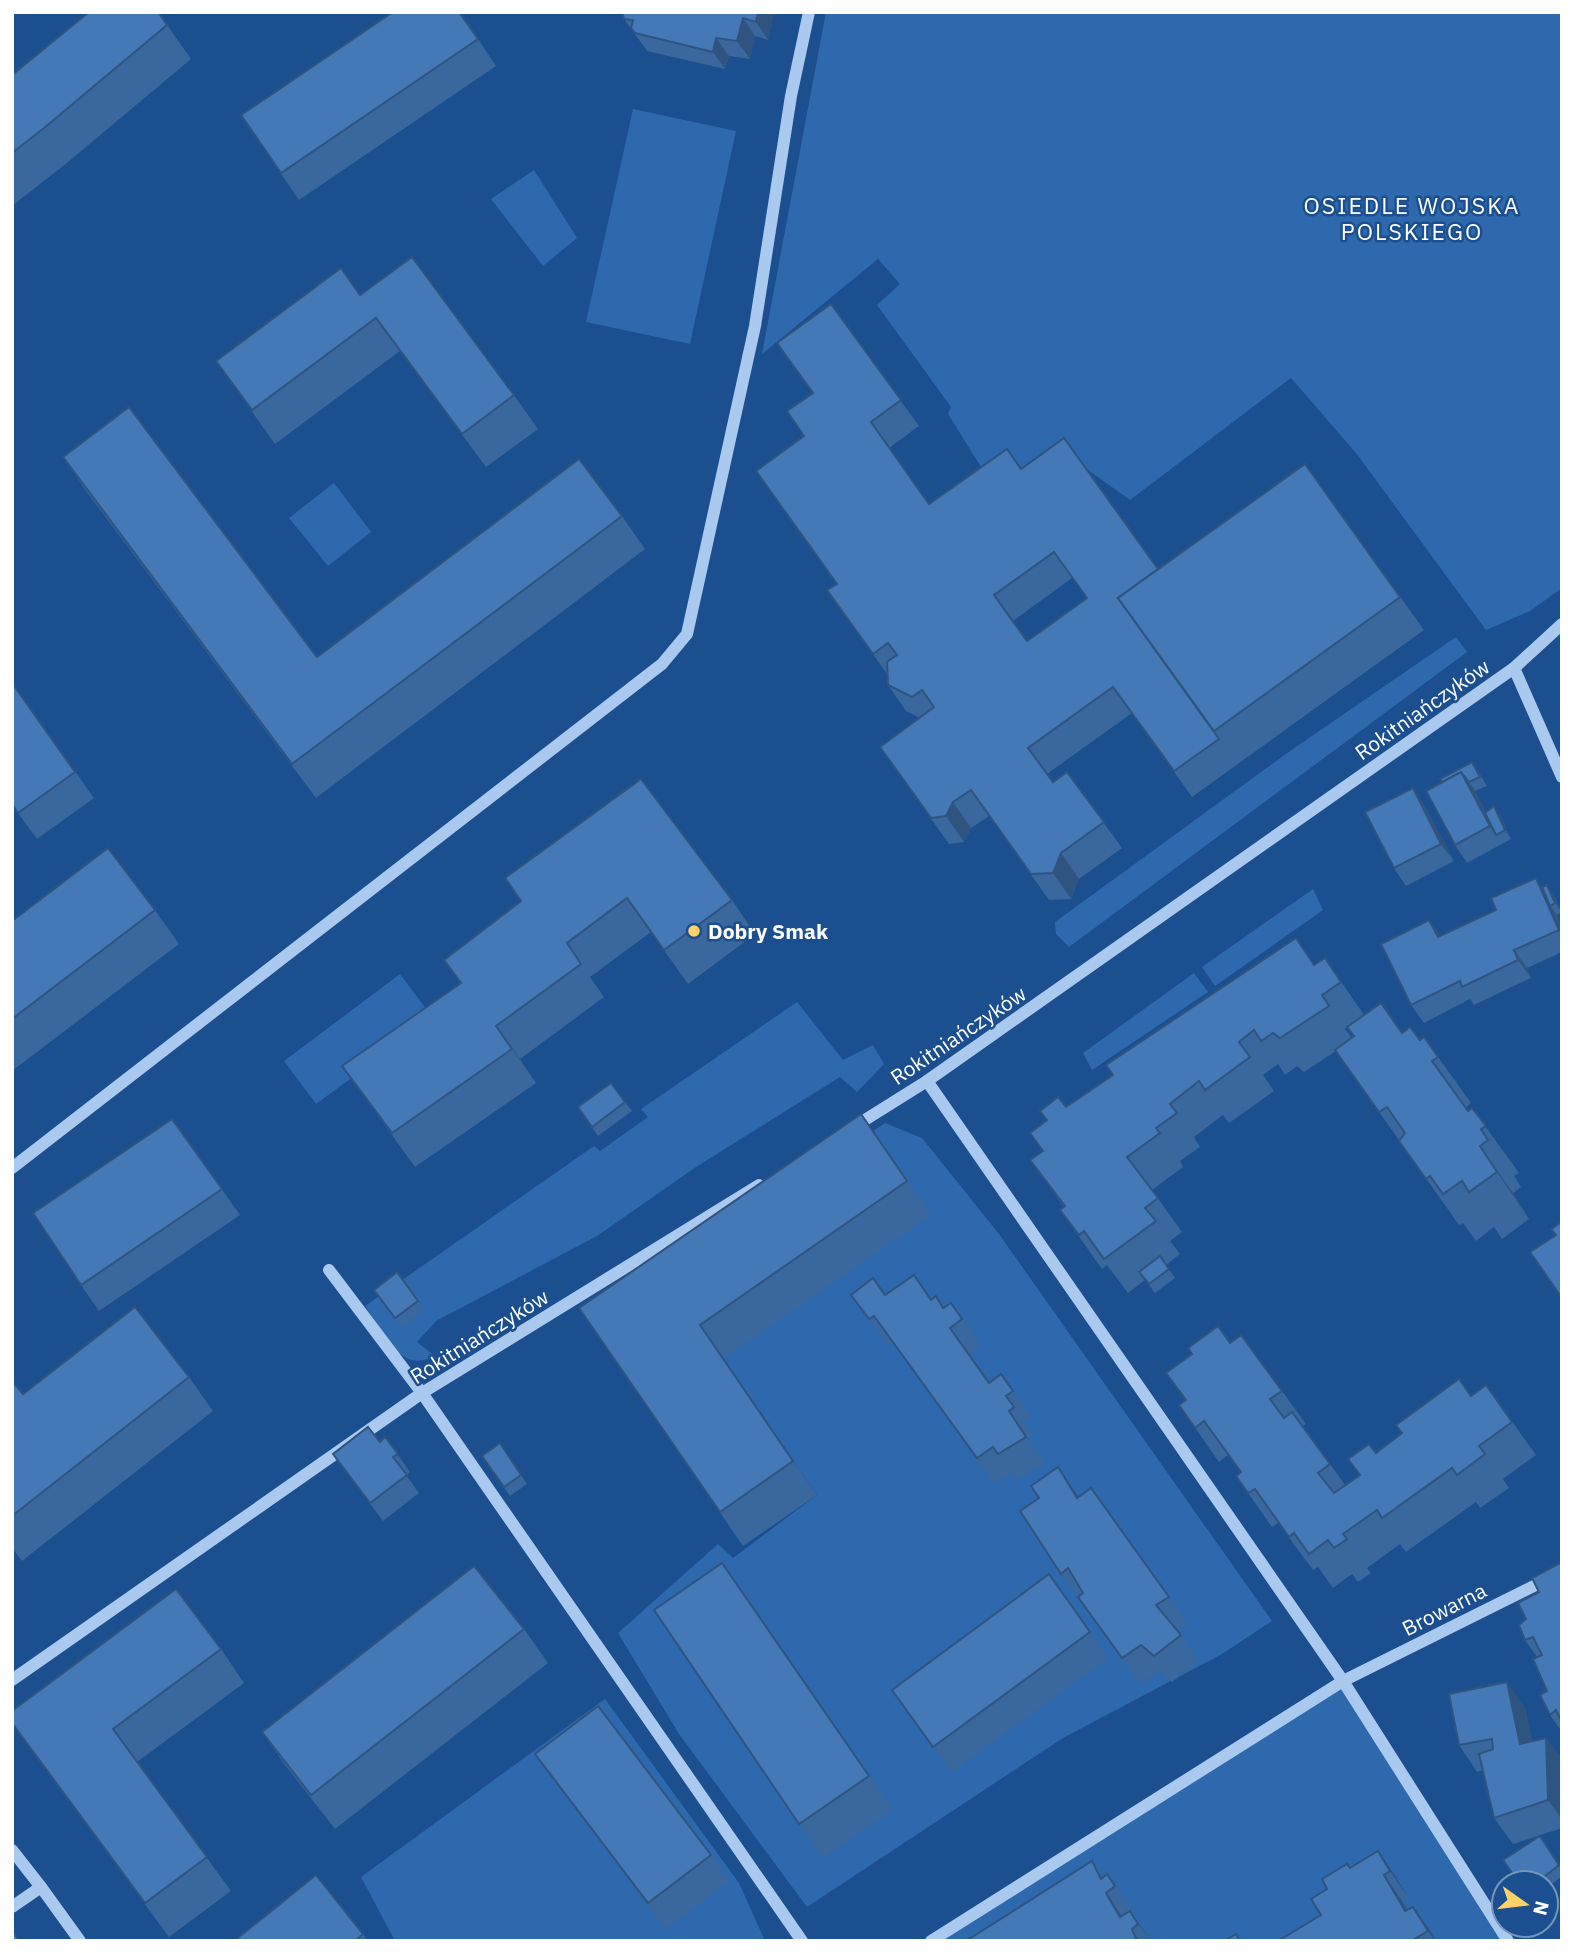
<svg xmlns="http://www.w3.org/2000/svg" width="1574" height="1953" viewBox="0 0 1574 1953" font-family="'IBM Plex Sans',sans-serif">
	<rect width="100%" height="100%" fill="#1b4f8f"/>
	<g fill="#2e69ad">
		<path d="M826 12H1562V588L1530 611 1486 630 1356 453 1291 378 1130 500 1074 460 991 483 948 414 951 407 877 305 900 284 878 259 762 354Z"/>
		<path d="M633 109 736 131 690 344 586 322Z"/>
		<path d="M534 170 577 238 543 266 491 199Z"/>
		<path d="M334 483 371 532 328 566 289 518Z"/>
		<path d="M1456 637 1467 652 1069 947 1056 934 1055 922 1290 751Z"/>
		<path d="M1313 889 1323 910 1215 986 1202 967Z"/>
		<path d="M1194 973 1208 992 1092 1070 1083 1053Z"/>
		<path d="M400 974 433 1018 316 1104 284 1061Z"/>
		<path d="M797 1002 843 1060 873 1045 884 1064 857 1092 840 1077 696 1167 597 1236 436 1321 417 1342 435 1356C399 1375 382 1331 365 1306L594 1146 600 1151 648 1117 641 1109Z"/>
		<path d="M885 1123 922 1138 999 1234 1272 1621 1222 1654 1063 1738 807 1907 679 1734 618 1633 718 1544 733 1558 817 1495 723 1359 830 1160Z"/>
		<path d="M1343 1681 1508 1941H931Z"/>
		<path d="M605 1699 739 1883 765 1941H395L361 1877Z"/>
	</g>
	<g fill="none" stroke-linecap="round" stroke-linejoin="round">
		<g stroke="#a9c9ee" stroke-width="12">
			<path d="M1514 668 1562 777"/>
			<path d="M927 1081 1343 1681 1508 1941"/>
			<path d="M852 1128 927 1081 1514 668 1562 624"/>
			<path d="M12 1168 662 664 687 634 755 326 791 96 809 12"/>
			<path d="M329 1270 422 1393 802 1941"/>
			<path d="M12 1680 422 1393 759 1185"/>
			<path d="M12 1850 41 1887"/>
			<path d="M12 1907 41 1887 80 1941"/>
			<path d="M931 1941 1343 1681 1562 1572"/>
		</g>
	</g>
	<g fill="#3a679d" fill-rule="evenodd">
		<path d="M158 12 191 59 68 162 12 206V75Z"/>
		<path d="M460 12 496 66 299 200 241 115Z"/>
		<path d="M622 12H774L768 40 755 36 750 59 729 56 725 69 647 51 624 19Z"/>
		<path d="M360 295 514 395 538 429 486 467 400 351 275 444 216 361Z"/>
		<path d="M831 304 919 426 889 448 929 504 1021 469 1158 569 1305 464 1424 630 1192 797 1132 713 1047 774 1053 782 1067 772 1122 848 1079 879 1071 899 1049 900 989 816 971 828 964 842 949 844 880 747 920 718 906 711 888 685 887 674 827 590 837 584 804 436ZM1072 578 1086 598 1027 641 1013 621Z"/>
		<path d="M63 457 317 657 622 516 645 549 316 798 86 491Z"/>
		<path d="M12 683 94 798 37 839 12 805Z"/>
		<path d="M1478 771 1487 786 1475 791 1486 812 1500 815 1511 839 1467 863 1455 845 1426 791Z"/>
		<path d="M1425 806 1454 861 1406 886 1394 868Z"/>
		<path d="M505 878 732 900 755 934 688 984 651 932 590 977 604 997 520 1059 536 1083 415 1167 342 1066 461 984 444 960 521 902Z"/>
		<path d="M1536 878 1542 887 1547 885 1553 894 1562 912 1557 915 1562 926V952L1527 968 1531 978 1474 1005 1470 999 1424 1023 1411 1005 1429 920 1441 936 1496 910Z"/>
		<path d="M155 910 179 944 12 1071V921Z"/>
		<path d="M1296 938 1314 965 1325 958 1364 1015 1402 1033 1420 1040 1438 1057 1471 1103 1465 1108 1468 1111 1472 1108 1519 1173 1514 1176 1521 1187 1513 1193 1529 1219 1502 1239 1494 1227 1476 1241 1463 1223 1459 1225 1336 1051 1304 1072 1297 1066 1285 1075 1278 1064 1263 1075 1274 1091 1229 1123 1223 1115 1194 1137 1200 1147 1180 1161 1183 1167 1152 1190 1182 1232 1170 1241 1180 1254 1166 1265 1175 1278 1155 1293 1145 1280 1128 1293 1107 1265 1102 1269 1060 1210 1064 1207 1030 1160 1043 1151 1030 1133 1066 1107 1113 1075ZM1347 1027 1354 1036 1352 1038 1345 1029Z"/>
		<path d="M611 1083 632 1111 598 1136 578 1107Z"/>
		<path d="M861 1114 931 1215 723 1359 817 1495 743 1546 579 1308Z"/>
		<path d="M172 1119 240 1215 99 1311 81 1285Z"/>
		<path d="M397 1272 425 1310 401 1327 374 1290Z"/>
		<path d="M851 1295H885L931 1300 944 1308 951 1303 981 1345 969 1354 989 1383 1001 1374 1031 1417 1024 1422 1032 1433 1027 1438 1045 1463 1016 1480 1011 1473 995 1484 892 1342 888 1345Z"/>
		<path d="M1230 1343 1282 1391 1306 1424 1303 1426 1345 1485 1359 1475 1376 1453 1471 1396 1486 1385 1536 1455 1503 1479 1509 1488 1480 1508 1476 1502 1406 1552 1400 1544 1367 1568 1371 1573 1358 1582 1352 1574 1333 1588 1318 1567 1313 1570 1278 1523 1272 1527 1236 1476 1240 1472 1228 1455 1219 1462 1179 1405 1185 1400Z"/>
		<path d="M189 1377 213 1411 22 1561 12 1548V1381L23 1394Z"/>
		<path d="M385 1437 410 1472 406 1475 419 1493 383 1521 333 1454 380 1442Z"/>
		<path d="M500 1443 527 1484 510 1496 482 1456Z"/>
		<path d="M1091 1488 1187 1623 1177 1630 1199 1661 1172 1682 1159 1671 1140 1684 1061 1574 1079 1497Z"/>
		<path d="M1562 1566V1732L1550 1715 1547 1691 1537 1657 1525 1640 1526 1619 1539 1592Z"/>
		<path d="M1049 1574 1108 1658 951 1773 892 1690Z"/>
		<path d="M746 1597 893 1810 823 1858 799 1824Z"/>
		<path d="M524 1629 548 1663 335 1829 285 1765 262 1732Z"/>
		<path d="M221 1649 244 1683 137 1762 231 1891 169 1937 12 1724Z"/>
		<path d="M1525 1708 1532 1741 1546 1738 1562 1760V1828L1513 1844 1494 1818 1483 1770 1477 1772 1459 1745Z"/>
		<path d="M535 1754 711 1855 729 1881 666 1929 553 1780Z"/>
		<path d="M1540 1836 1562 1868V1876L1546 1889V1883H1519Z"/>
		<path d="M1378 1851 1396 1877 1408 1897 1402 1901 1408 1910 1432 1933 1436 1941H1278L1321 1915 1327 1889 1350 1868Z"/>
		<path d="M1107 1874 1134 1912 1132 1913 1151 1941H966L1103 1877Z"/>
		<path d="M363 1934 368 1941H234Z"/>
	</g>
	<g fill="#305480">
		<path d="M758 12H774L768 40 756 22Z"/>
		<path d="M743 18 755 36 750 59 737 41Z"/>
		<path d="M716 38 729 56 725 69 713 52Z"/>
		<path d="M1461 772 1474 789 1497 834 1496 835 1490 826Z"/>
		<path d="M1413 788 1425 806 1454 861 1441 844Z"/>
		<path d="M953 802 971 828 964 842 946 816Z"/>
		<path d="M1494 806 1500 815 1511 839 1505 830Z"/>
		<path d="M1061 853 1079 879 1071 899 1053 873Z"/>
		<path d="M1536 878 1548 896 1550 906 1557 915 1562 926V934L1559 930Z"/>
		<path d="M1547 885 1553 894 1562 912 1555 903Z"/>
		<path d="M1429 920 1442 937H1438Z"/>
		<path d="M1514 950 1527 968 1531 978 1518 960Z"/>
		<path d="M496 1026 520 1059 536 1083 512 1049Z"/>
		<path d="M1480 1146 1513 1193 1529 1219 1497 1172Z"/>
		<path d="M1058 1467 1076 1493 1095 1524 1077 1498Z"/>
		<path d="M1507 1682 1525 1708 1538 1770 1520 1744Z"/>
		<path d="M1546 1738 1562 1760V1820L1548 1800Z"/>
		<path d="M1378 1851 1396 1877 1408 1897 1390 1871Z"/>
		<path d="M1384 1875 1402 1901 1424 1938 1405 1911Z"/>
		<path d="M1106 1893 1124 1920 1120 1917Z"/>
		<path d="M1413 1907 1432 1933 1436 1941H1435L1428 1931Z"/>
		<path d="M1130 1911 1151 1941 1138 1924Z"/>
	</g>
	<g fill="#4478b7" stroke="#305480" stroke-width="2" fill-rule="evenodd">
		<path d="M89 12H158L167 25 44 128 12 153V75Z"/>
		<path d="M393 12H459L478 39 281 173 241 115Z"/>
		<path d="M622 12H758L756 22 743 18 737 41 716 38 713 52 635 33 631 28 633 20 624 19Z"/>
		<path d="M412 257 514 395 462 434 376 318 252 410 216 361 341 268 360 295Z"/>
		<path d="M831 304 901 400 871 422 929 504 1007 449 1021 469 1064 438 1158 569 1118 598 1219 739 1174 771 1113 687 1028 748 1053 782 1067 772 1104 822 1061 853 1053 873 1031 874 971 790 953 802 946 816 931 818 880 747 934 707 922 690 912 697 888 685 887 662 897 655 888 643 873 654 827 590 837 584 756 471 804 436 787 411 813 393 777 343ZM1054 552 1087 598 1027 641 994 595Z"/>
		<path d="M129 407 317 657 579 459 622 516 292 764 63 457Z"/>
		<path d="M1305 464 1400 597 1214 731 1118 598Z"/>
		<path d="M12 683 75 772 18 813 12 804Z"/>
		<path d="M1472 762 1480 777 1469 782 1461 772 1442 782 1440 779Z"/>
		<path d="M1461 772 1490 826 1455 845 1426 791Z"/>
		<path d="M641 779 732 900 664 950 627 898 567 943 581 964 496 1026 512 1049 392 1133 342 1066 461 983 444 960 521 901 505 878Z"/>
		<path d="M1413 788 1441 844 1394 868 1365 812Z"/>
		<path d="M1494 806 1505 830 1496 835 1485 813Z"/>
		<path d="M108 848 155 910 12 1019V921Z"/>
		<path d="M1536 878 1559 930 1514 950 1518 960 1462 987 1460 981 1411 1005 1381 944 1429 920 1438 937 1496 910 1491 898Z"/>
		<path d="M1547 885 1555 903 1550 906 1542 887Z"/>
		<path d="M1296 938 1314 965 1325 958 1341 982 1322 995 1329 1006 1280 1038 1273 1033 1261 1041 1254 1030 1239 1042 1250 1057 1205 1090 1199 1081 1170 1104 1177 1113 1156 1128 1160 1133 1127 1157 1158 1198 1145 1208 1156 1221 1104 1259 1084 1231 1079 1235 1060 1210 1065 1206 1030 1160 1043 1151 1030 1133 1047 1120 1040 1111 1058 1097 1066 1107 1113 1075 1106 1065Z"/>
		<path d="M1381 1003 1402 1033 1410 1027 1420 1040 1424 1037 1438 1057 1432 1061 1468 1111 1472 1108 1486 1126 1481 1129 1488 1140 1480 1146 1497 1172 1469 1192 1462 1181 1443 1194 1430 1176 1426 1179 1399 1141 1405 1133 1387 1107 1379 1112 1335 1050 1354 1036 1347 1027Z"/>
		<path d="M611 1083 625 1102 592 1127 578 1107Z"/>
		<path d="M861 1114 907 1181 700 1325 793 1461 720 1512 579 1308Z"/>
		<path d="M172 1119 222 1189 81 1285 33 1213Z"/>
		<path d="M1562 1222V1298L1530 1252 1556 1235 1551 1229Z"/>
		<path d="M1160 1256 1169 1269 1149 1284 1139 1272Z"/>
		<path d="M397 1272 418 1301 395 1318 374 1290Z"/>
		<path d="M914 1275 931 1300 936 1296 943 1308 951 1303 962 1319 950 1328 989 1383 1001 1374 1013 1391 1006 1396 1014 1407 1009 1411 1026 1437 998 1454 993 1447 977 1458 874 1316 869 1319 851 1295 873 1278 885 1295Z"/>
		<path d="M135 1307 189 1377 12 1516V1381L23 1394Z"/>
		<path d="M1218 1326 1230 1343 1241 1335 1282 1391 1270 1399 1284 1418 1292 1412 1330 1464 1318 1473 1334 1493 1360 1475 1348 1459 1369 1444 1376 1453 1402 1433 1396 1425 1459 1379 1471 1396 1486 1385 1512 1422 1479 1446 1485 1454 1457 1475 1452 1468 1382 1518 1377 1510 1343 1534 1347 1539 1334 1548 1328 1540 1309 1554 1294 1533 1289 1537 1255 1489 1248 1493 1236 1476 1241 1472 1204 1421 1195 1428 1179 1405 1186 1400 1166 1373 1192 1354 1188 1348Z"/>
		<path d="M368 1427 380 1442 385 1437 398 1454 393 1457 407 1475 370 1503 333 1454Z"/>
		<path d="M500 1443 521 1475 504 1487 482 1456Z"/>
		<path d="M1058 1467 1077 1498 1091 1488 1169 1597 1156 1605 1181 1635 1154 1656 1141 1645 1122 1658 1078 1597 1083 1593 1068 1568 1061 1574 1020 1511 1039 1498 1031 1486Z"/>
		<path d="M722 1563 869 1776 799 1824 654 1610Z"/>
		<path d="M1560 1563 1562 1567V1722L1556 1710 1550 1715 1540 1695 1547 1691 1533 1659 1542 1655 1533 1637 1525 1640 1519 1625 1526 1619 1518 1603 1539 1592 1532 1578Z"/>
		<path d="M474 1566 524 1629 311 1795 262 1732Z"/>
		<path d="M1049 1574 1090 1632 933 1747 892 1690Z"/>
		<path d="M176 1589 221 1649 113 1729 207 1857 145 1903 12 1723V1711Z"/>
		<path d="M1507 1682 1520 1744 1546 1738 1548 1800 1494 1818 1479 1754 1493 1749 1492 1739 1459 1745 1449 1694Z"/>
		<path d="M598 1706 711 1855 648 1903 535 1754Z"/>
		<path d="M1540 1836 1559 1865 1536 1883H1519L1503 1860Z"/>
		<path d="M1378 1851 1390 1871 1384 1875 1405 1911 1413 1907 1428 1931 1411 1941H1278L1321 1915 1311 1899 1327 1889 1322 1879 1347 1864 1350 1868Z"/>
		<path d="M1092 1861 1101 1879 1107 1874 1115 1886 1106 1893 1120 1917 1130 1911 1138 1924 1132 1929 1137 1941H966Z"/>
		<path d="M316 1875 363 1934 355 1941H234Z"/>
		<path d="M12 1931H13L19 1941H12Z"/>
		<path d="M1236 1934 1240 1941H1224Z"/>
	</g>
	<circle fill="#ffd166" stroke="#1b4f8f" stroke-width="2.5" cx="694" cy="931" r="7"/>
	<g text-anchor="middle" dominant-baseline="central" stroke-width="5" stroke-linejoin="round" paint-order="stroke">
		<g font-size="21" fill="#fff" stroke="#1b4f8f">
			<text transform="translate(1422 709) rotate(-35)">Rokitniańczyków</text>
			<text transform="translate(958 1035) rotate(-34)">Rokitniańczyków</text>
			<text transform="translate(479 1336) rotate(-32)">Rokitniańczyków</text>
			<text transform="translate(1444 1609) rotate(-27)">Browarna</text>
		</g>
		<g font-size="21" font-weight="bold" fill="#fff" stroke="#1b4f8f" text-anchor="start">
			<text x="708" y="931">Dobry Smak</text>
		</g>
		<g font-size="23" letter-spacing="2" fill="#fff" stroke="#1b4f8f">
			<text x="1412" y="205">OSIEDLE WOJSKA<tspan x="1412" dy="26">POLSKIEGO</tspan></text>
		</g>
	</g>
	<rect width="1574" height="1953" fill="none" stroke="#ffffff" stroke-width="28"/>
	<g transform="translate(1525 1904) rotate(104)"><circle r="33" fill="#1b4f8f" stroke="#7695bc" stroke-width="2"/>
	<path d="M0-5L12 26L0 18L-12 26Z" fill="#ffd166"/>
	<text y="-10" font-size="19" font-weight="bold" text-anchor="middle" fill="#ffffff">N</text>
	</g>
</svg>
